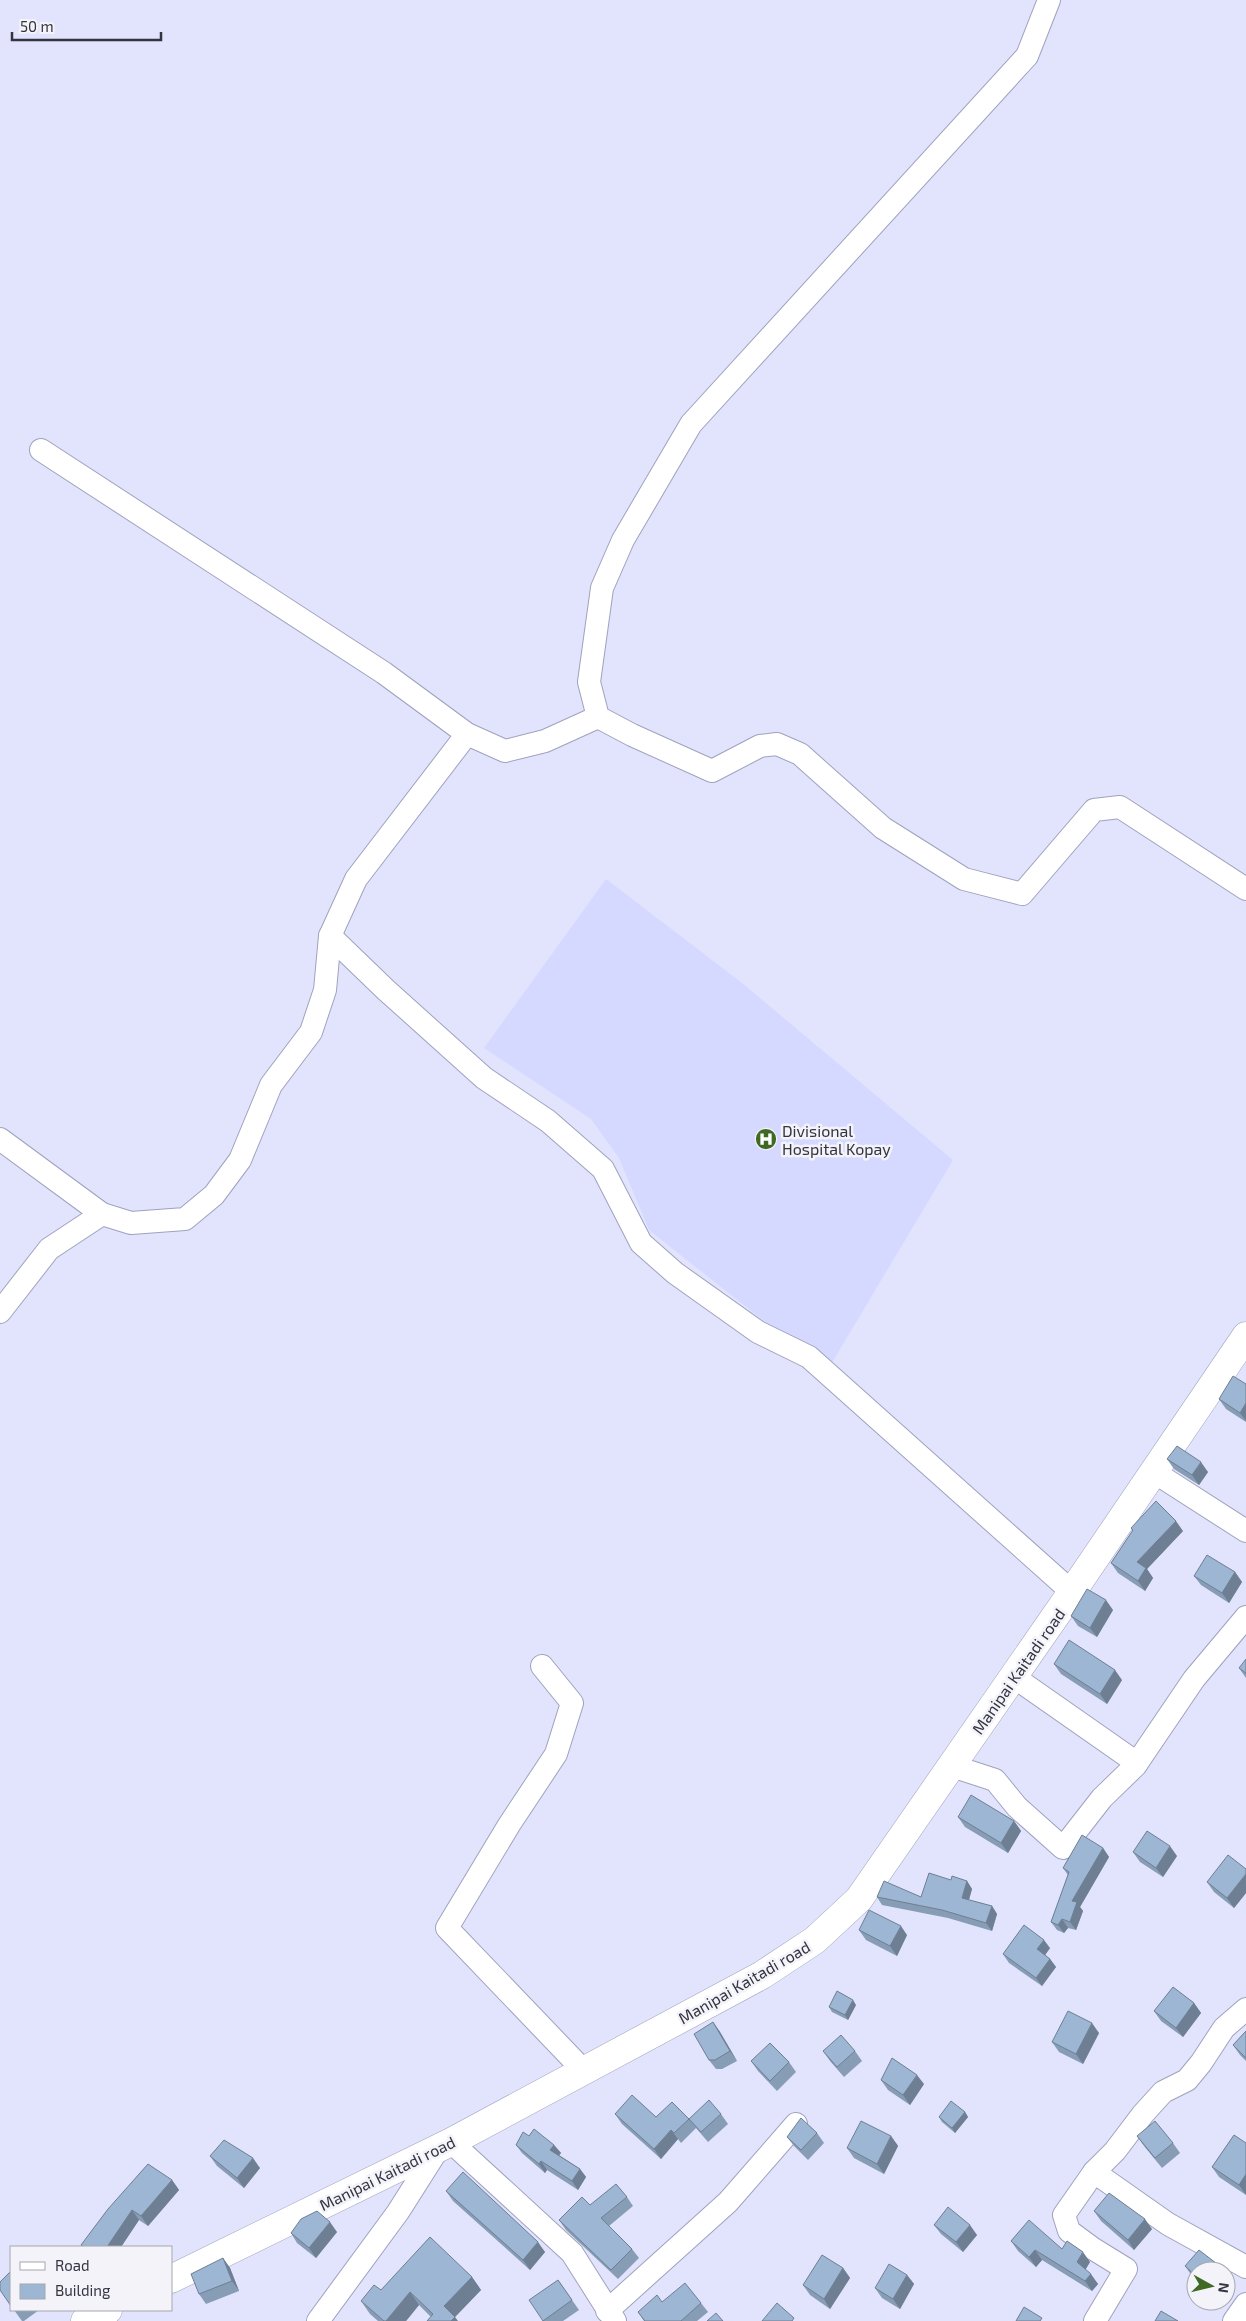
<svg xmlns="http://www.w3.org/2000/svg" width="1246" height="2321" viewBox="0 0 1246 2321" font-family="'Exo 2',sans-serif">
	<rect width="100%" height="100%" fill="#e2e4fd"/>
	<path fill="#d6d9ff" d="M606 879 742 983 953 1160 827 1371 649 1230 619 1158 591 1119 484 1048Z"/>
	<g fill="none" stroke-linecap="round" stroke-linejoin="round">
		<g stroke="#9fa2be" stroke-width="24">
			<g id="street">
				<path d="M1049 0 1027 56 691 424 623 540 602 588 589 682 598 717 632 735 712 771 760 746 777 744 800 754 883 828 964 879 1022 894 1094 810 1120 807 1246 889"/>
				<path d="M41 450 384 673 467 734 505 751 545 741 598 717"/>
				<path d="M330 936 386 990 484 1078 548 1121 603 1169 641 1243 675 1273 758 1332 809 1357 1072 1592"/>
				<path d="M0 1139 102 1214"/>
				<path d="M0 1312 49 1249 102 1214 131 1223 185 1219 214 1195 240 1160 271 1085 311 1032 325 990 330 936 356 879 467 734"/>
				<path d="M1154 1472 1246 1531"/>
				<path d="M542 1666 572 1703 556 1754 509 1825 447 1928 584 2071"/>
				<path d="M1014 1677 1137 1763"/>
				<path d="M952 1766 995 1780 1017 1807 1063 1848 1102 1798 1135 1766 1194 1679 1246 1617"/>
				<path d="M451 2142 572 2253 615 2321"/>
				<path d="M1094 2172 1168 2224 1246 2267"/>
				<path d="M607 2311 728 2202 796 2124"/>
				<path d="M318 2321 398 2212 438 2149"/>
				<path d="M1095 2321 1126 2269 1092 2248 1069 2231 1064 2215 1094 2172 1115 2151 1143 2114 1163 2092 1187 2080 1201 2063 1224 2028 1246 2009"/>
				<path d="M1234 2321 1246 2304"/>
			</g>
		</g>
		<g stroke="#9fa2be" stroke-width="29">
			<g id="secondary">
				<path d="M171 2279 451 2142 762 1975 815 1940 859 1899 1072 1592 1246 1336"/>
				<path d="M85 2321 108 2310"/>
			</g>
		</g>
		<use href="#street" stroke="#fff" stroke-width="22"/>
		<use href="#secondary" stroke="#fff" stroke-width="28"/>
	</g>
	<g fill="#879db5">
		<path d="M1246 1384V1422L1226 1409 1219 1399Z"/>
		<path d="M1167 1459 1208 1472 1199 1485 1174 1469Z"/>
		<path d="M1131 1528 1183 1531 1147 1569 1153 1578 1145 1591 1118 1573 1111 1563 1133 1531Z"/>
		<path d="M1235 1572 1242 1582 1229 1603 1201 1585 1194 1576Z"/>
		<path d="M1113 1610 1097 1637 1078 1626 1071 1616Z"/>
		<path d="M1054 1664 1122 1680 1107 1704 1061 1674Z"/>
		<path d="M1239 1668 1246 1673V1678Z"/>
		<path d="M958 1817 1014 1821 1021 1831 1008 1853 965 1827Z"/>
		<path d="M1103 1848 1109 1857 1080 1907 1083 1911 1076 1930 1068 1928 1064 1933 1057 1930 1051 1922 1068 1875 1063 1868Z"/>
		<path d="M1133 1852 1177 1856 1163 1877 1140 1862Z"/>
		<path d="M1246 1869V1893L1234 1908 1214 1892 1207 1882Z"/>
		<path d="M951 1880 967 1881 972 1889 969 1900 992 1906 997 1914 992 1931 948 1918 882 1905 877 1897H921Z"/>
		<path d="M859 1930 907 1935 897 1956 866 1940Z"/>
		<path d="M1050 1948 1045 1955 1050 1959 1056 1967 1042 1986 1009 1963 1003 1954Z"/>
		<path d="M1194 2003 1201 2013 1183 2037 1161 2021 1154 2011Z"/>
		<path d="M856 2005 848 2020 832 2012 829 2007Z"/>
		<path d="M713 2022 720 2032 737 2061 722 2069H716L709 2060Z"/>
		<path d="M1246 2031V2061L1240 2055 1233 2045Z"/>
		<path d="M1099 2033 1083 2064 1059 2052 1052 2042Z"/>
		<path d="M823 2051H855L862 2061 844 2077 830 2061Z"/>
		<path d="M751 2061 789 2062 796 2072 777 2091 758 2071Z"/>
		<path d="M881 2080 924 2084 910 2105 888 2090Z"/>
		<path d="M965 2112 968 2117 955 2133 942 2122 939 2117Z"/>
		<path d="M615 2114 689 2119 721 2114 728 2124 708 2142 696 2128 681 2143 678 2139 661 2159 622 2124Z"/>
		<path d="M817 2133 824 2143 808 2160 794 2146 787 2137Z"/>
		<path d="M1234 2135 1246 2195 1219 2177 1212 2167Z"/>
		<path d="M529 2136 554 2145 561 2153 559 2155 580 2169 586 2177 578 2190 547 2170 545 2173 522 2153 516 2145Z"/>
		<path d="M891 2136 898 2146 884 2174 854 2158 847 2148Z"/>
		<path d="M1137 2136 1173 2143 1180 2153 1162 2168 1144 2146Z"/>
		<path d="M210 2156 260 2168 244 2188 217 2166Z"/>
		<path d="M172 2180 179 2190 148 2226 139 2220 121 2247H82L81 2245Z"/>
		<path d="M446 2191 545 2252 530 2270 453 2201Z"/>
		<path d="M627 2197 633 2206 609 2226 632 2249 639 2258 618 2279 566 2230 559 2220 590 2205Z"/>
		<path d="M1094 2211 1152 2229 1134 2250 1101 2221Z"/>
		<path d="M934 2225 977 2235 963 2252 941 2234Z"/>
		<path d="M337 2232 316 2258 297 2243 291 2233Z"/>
		<path d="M1011 2241 1062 2249 1090 2262 1085 2270 1098 2284 1092 2291 1042 2260 1036 2267 1018 2251Z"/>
		<path d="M223 2258 230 2268 239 2291 206 2304 199 2294Z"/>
		<path d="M1185 2266 1196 2271V2280L1192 2276Z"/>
		<path d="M843 2268 850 2278 830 2309 810 2295 803 2285Z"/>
		<path d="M907 2275 914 2284 900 2309 882 2298 875 2288Z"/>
		<path d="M472 2277 481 2290 455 2317H431L419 2305 406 2321H378L370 2314 361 2301 381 2290Z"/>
		<path d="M558 2280 579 2310 563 2321H543Z"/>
		<path d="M662 2302 701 2303 708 2312 697 2321H644L638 2312Z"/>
		<path d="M14 2310H39L24 2321H22Z"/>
	</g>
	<g fill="#6e7f94">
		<path d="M1246 1403V1421L1240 1413Z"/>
		<path d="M1201 1462 1208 1472 1199 1485 1192 1475Z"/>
		<path d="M1176 1521 1183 1531 1147 1569 1153 1578 1145 1591 1138 1581 1137 1562Z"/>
		<path d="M1235 1572 1242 1582 1229 1603 1222 1593Z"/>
		<path d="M1106 1600 1113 1610 1097 1637 1090 1628Z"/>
		<path d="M1115 1670 1122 1680 1107 1704 1100 1694Z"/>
		<path d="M1014 1821 1021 1831 1008 1853 1001 1843Z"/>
		<path d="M1170 1846 1177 1856 1163 1877 1156 1868Z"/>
		<path d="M1103 1848 1109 1857 1080 1907 1083 1911 1076 1930 1070 1922 1072 1901Z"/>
		<path d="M1246 1874V1893L1234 1908 1227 1898Z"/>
		<path d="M967 1881 972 1889 967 1906 962 1898Z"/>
		<path d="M992 1906 997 1914 992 1931 986 1923Z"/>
		<path d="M1062 1919 1068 1928 1064 1933 1058 1925Z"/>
		<path d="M901 1926 907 1935 897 1956 890 1946Z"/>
		<path d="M1044 1940 1050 1948 1043 1958 1037 1949Z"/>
		<path d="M1050 1959 1056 1967 1042 1986 1036 1978Z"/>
		<path d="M853 2000 856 2005 848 2020 845 2015Z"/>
		<path d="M1194 2003 1201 2013 1183 2037 1176 2028Z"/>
		<path d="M713 2022 720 2032 737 2061 730 2051Z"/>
		<path d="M1092 2023 1099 2033 1083 2064 1076 2054Z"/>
		<path d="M917 2075 924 2084 910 2105 903 2095Z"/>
		<path d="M965 2112 968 2117 955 2133 952 2128Z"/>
		<path d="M671 2130 678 2139 661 2159 654 2149Z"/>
		<path d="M891 2136 898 2146 884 2174 877 2164Z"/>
		<path d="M554 2145 561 2153 557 2158 550 2150Z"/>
		<path d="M253 2158 260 2168 244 2188 237 2178Z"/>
		<path d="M541 2161 547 2170 545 2173 539 2164Z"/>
		<path d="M580 2169 586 2177 578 2190 572 2181Z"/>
		<path d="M1246 2174V2195L1239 2185Z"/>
		<path d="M172 2180 179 2190 148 2226 141 2216Z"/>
		<path d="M132 2210 139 2220 121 2247H107Z"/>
		<path d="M1145 2219 1152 2229 1134 2250 1128 2240Z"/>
		<path d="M330 2222 337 2232 316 2258 309 2248Z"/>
		<path d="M970 2225 977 2235 963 2252 956 2242Z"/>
		<path d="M538 2242 545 2252 530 2270 523 2260Z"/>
		<path d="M1035 2250 1042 2260 1036 2267 1029 2257Z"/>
		<path d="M1083 2252 1090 2262 1084 2272 1077 2262Z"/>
		<path d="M223 2258 230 2268 239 2291 232 2281Z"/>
		<path d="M843 2268 850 2278 830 2309 824 2299Z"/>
		<path d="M1226 2272 1232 2280 1226 2286Z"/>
		<path d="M1091 2274 1098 2284 1092 2291 1085 2281Z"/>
		<path d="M907 2275 914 2284 900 2309 893 2299Z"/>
		<path d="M472 2277 481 2290 455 2317 458 2321H451L444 2306Z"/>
		<path d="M410 2292 419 2305 406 2321H386Z"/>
	</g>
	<g fill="#9db6d3" stroke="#6e7f94">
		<path d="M1233 1376 1246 1384V1403L1240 1413 1219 1399Z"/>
		<path d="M1177 1446 1201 1462 1192 1475 1167 1459Z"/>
		<path d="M1156 1501 1176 1521 1137 1562 1146 1568 1138 1581 1111 1563 1133 1530 1131 1528Z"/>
		<path d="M1207 1555 1235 1572 1222 1593 1194 1576Z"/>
		<path d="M1087 1589 1106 1600 1090 1628 1071 1616Z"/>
		<path d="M1069 1640 1115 1670 1100 1694 1054 1664Z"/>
		<path d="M1246 1659V1673L1239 1668Z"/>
		<path d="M971 1795 1014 1821 1001 1843 958 1817Z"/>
		<path d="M1147 1831 1170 1846 1156 1868 1133 1852Z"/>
		<path d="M1082 1835 1103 1848 1072 1901 1077 1902 1070 1922 1062 1919 1058 1925 1051 1922 1069 1872 1063 1868Z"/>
		<path d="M1228 1855 1246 1869V1874L1227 1898 1207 1882Z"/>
		<path d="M929 1873 951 1880 952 1876 967 1881 962 1898 992 1906 986 1923 942 1910 877 1897 884 1881 921 1897Z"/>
		<path d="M869 1910 901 1926 890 1946 859 1930Z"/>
		<path d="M1024 1925 1044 1940 1037 1949 1050 1959 1036 1978 1003 1954Z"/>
		<path d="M1173 1987 1194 2003 1176 2028 1154 2011Z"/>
		<path d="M837 1991 853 2000 845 2015 829 2007Z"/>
		<path d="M1068 2011 1092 2023 1076 2054 1052 2042Z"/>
		<path d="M713 2022 730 2051 715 2060H709L694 2034Z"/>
		<path d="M1246 2031V2058L1233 2045Z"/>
		<path d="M841 2035 855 2051 837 2067 823 2051Z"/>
		<path d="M770 2043 789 2062 770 2081 751 2061Z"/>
		<path d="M892 2058 917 2075 903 2095 881 2080Z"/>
		<path d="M632 2095 656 2117 672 2102 689 2119 674 2133 671 2130 654 2149 615 2114Z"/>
		<path d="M709 2100 721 2114 701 2132 689 2119Z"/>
		<path d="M951 2101 965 2112 952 2128 939 2117Z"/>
		<path d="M801 2118 817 2133 801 2150 787 2137Z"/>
		<path d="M861 2121 891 2136 877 2164 847 2148Z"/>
		<path d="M1155 2121 1173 2143 1155 2158 1137 2136Z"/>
		<path d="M534 2129 554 2145 550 2150 580 2169 572 2181 541 2161 539 2164 516 2145 523 2132 529 2136Z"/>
		<path d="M1234 2135 1246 2143V2174L1239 2185 1212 2167Z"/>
		<path d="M224 2140 253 2158 237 2178 210 2156Z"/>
		<path d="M148 2164 172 2180 141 2216 132 2210 107 2247H84L81 2245 108 2209Z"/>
		<path d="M463 2172 538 2242 523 2260 446 2191Z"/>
		<path d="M616 2184 627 2197 601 2218 632 2249 611 2270 559 2220 582 2197 590 2205Z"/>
		<path d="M1109 2193 1145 2219 1128 2240 1094 2211Z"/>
		<path d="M948 2207 970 2225 956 2242 934 2225Z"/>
		<path d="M317 2211 330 2222 309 2248 291 2233 301 2219Z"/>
		<path d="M1029 2220 1062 2249 1067 2241 1083 2252 1077 2262 1091 2274 1085 2281 1035 2250 1029 2257 1011 2241Z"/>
		<path d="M430 2237 472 2277 444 2306 455 2317 451 2321H427L433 2314 410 2292 386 2321H384L361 2301 374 2285 381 2290Z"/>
		<path d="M1199 2250 1225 2270 1224 2271H1196V2276L1185 2266Z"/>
		<path d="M822 2255 843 2268 824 2299 803 2285Z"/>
		<path d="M223 2258 232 2281 199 2294 191 2274Z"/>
		<path d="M889 2264 907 2275 893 2299 875 2288Z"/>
		<path d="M11 2271V2306L0 2290V2282Z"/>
		<path d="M558 2280 572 2300 543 2321 529 2300Z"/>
		<path d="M685 2283 701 2303 681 2321H645L638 2312 657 2295 662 2302Z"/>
		<path d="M777 2303 794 2318 792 2321H762Z"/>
		<path d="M1024 2307 1042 2318 1040 2321H1016Z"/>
		<path d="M1161 2311 1178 2321H1155Z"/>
		<path d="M716 2313 723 2321H707Z"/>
	</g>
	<defs>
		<g id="hospital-disc" transform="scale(1.125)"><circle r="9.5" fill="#406925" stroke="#f3f3f9"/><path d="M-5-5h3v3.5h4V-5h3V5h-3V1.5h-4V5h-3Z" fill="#fff"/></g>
	</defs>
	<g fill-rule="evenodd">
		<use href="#hospital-disc" x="766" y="1139"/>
	</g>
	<g text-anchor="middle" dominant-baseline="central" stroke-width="5" stroke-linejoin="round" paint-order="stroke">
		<g font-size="16" fill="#333440" stroke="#f3f3f9" text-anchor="start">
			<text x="782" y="1130">Divisional<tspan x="782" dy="18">Hospital Kopay</tspan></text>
		</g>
		<g font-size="16" fill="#333440" stroke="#f3f3f9">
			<text transform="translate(1018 1671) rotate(-55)">Manipai Kaitadi road</text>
			<text transform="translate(744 1982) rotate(-30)">Manipai Kaitadi road</text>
			<text transform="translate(387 2173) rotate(-26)">Manipai Kaitadi road</text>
		</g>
	</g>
	<rect x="10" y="2246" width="162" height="65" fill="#f3f3f9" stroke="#a6a7af"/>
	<rect x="20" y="2262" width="25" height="8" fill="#ffffff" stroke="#a6a7af"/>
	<text x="55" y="2271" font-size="15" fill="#333440">Road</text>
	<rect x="20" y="2284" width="25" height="15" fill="#9db6d3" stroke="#a6a7af"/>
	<text x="55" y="2296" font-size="15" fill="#333440">Building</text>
	<g transform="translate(1211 2286) rotate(98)"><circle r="24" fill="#f3f3f9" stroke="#a6a7af"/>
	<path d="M0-4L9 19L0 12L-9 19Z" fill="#406925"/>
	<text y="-8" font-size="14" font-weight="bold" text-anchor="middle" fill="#333440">N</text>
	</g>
	<path d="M12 32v8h149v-8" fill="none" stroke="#333440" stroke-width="2.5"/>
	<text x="20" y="32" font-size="15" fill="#333440" stroke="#f3f3f9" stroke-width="4" paint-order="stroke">50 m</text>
</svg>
